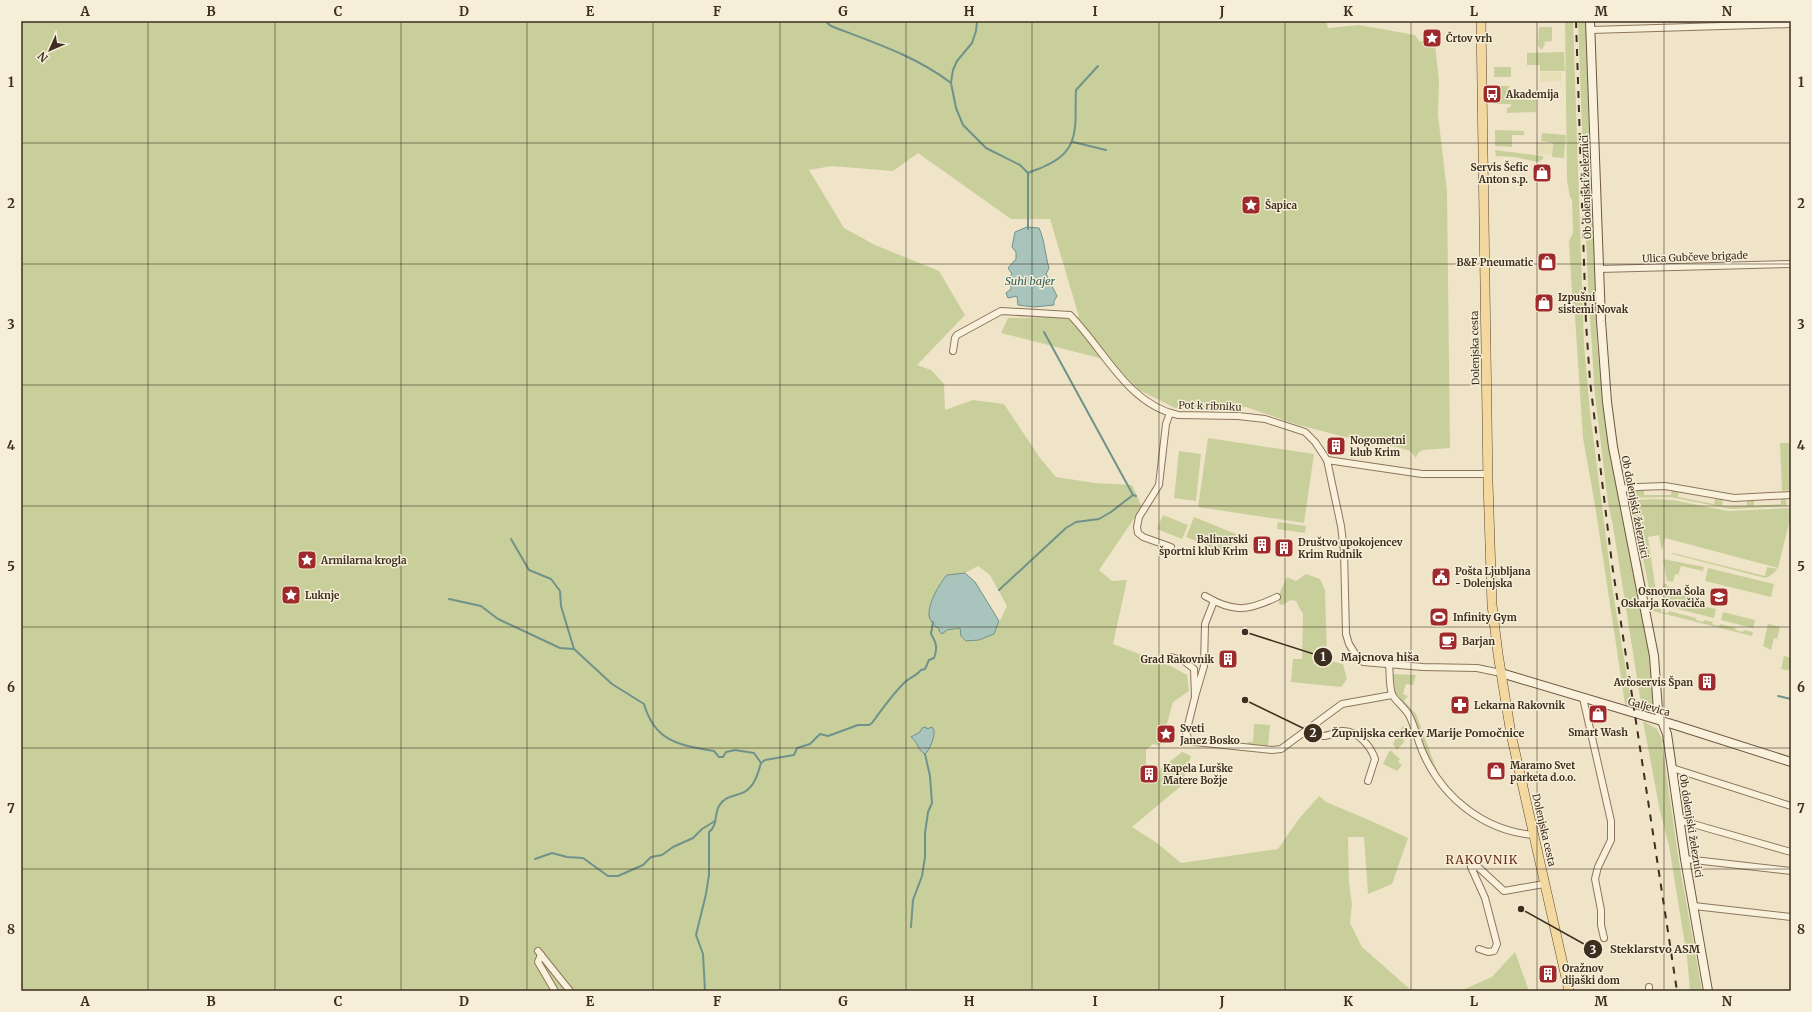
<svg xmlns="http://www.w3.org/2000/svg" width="1812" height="1012" viewBox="0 0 1812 1012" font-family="Merriweather,serif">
	<rect width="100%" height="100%" fill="#f0e4c8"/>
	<g fill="#e6deb5">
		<path d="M1540 72H1561L1562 81 1541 82Z"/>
		<path d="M1537 143 1552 144 1551 155 1536 154Z"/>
	</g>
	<g fill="#c9cf9b" fill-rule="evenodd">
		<path d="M21 21H1326L1328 28 1359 25 1415 35 1419 41 1435 44 1439 81 1438 115 1447 191 1450 448 1423 450 1418 453 1416 458 1410 451 1397 447 1341 436 1295 424 1246 407 1175 408 1139 390 1111 361 1001 333 1008 318 1079 317 1050 219H1011L918 153 893 171 832 166 809 170 844 228 875 245 939 271 965 315 917 365 931 370 944 384 945 410 973 400 1004 404 1040 458 1056 477 1095 483 1132 485 1142 507 1099 570 1112 581 1127 580 1113 644 1171 666 1187 675 1189 691 1173 702 1166 727 1167 729 1160 746 1153 744 1146 750V765L1144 776 1148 779 1182 752 1191 756 1181 786 1132 827 1157 843 1181 863 1278 849 1298 820 1319 796 1326 802 1369 820 1408 838 1392 884 1368 894 1364 837H1348L1349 883 1352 904 1350 923 1362 947 1412 991H21ZM978 566 990 575 1007 606 995 631 979 640 960 628 947 630 939 628C929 597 930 602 947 575L965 573Z"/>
		<path d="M1565 21H1573L1584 344 1590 412 1613 592 1632 707 1625 704 1595 505 1583 438 1575 317 1572 293 1569 241 1573 233 1572 200 1570 197 1567 181Z"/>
		<path d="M1578 21H1586L1597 342 1601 380 1614 471 1650 656 1654 707 1653 711 1642 710 1613 526 1608 503 1595 395 1588 286Z"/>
		<path d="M1539 27H1552V41L1544 42 1545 45 1541 50 1538 45Z"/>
		<path d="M1564 52 1565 71H1540V65H1527V53Z"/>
		<rect x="1494" y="67" width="17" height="10"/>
		<path d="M1494 86H1509V99L1536 100V112L1507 113V108L1511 107V104H1494Z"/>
		<path d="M1495 130 1524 131V135H1512V147L1495 146Z"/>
		<path d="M1542 133 1566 135 1564 158 1552 157 1553 143 1541 141Z"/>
		<path d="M1495 150 1543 156V159L1538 162 1515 157 1496 156Z"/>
		<path d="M1208 438 1314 454 1304 523 1198 507Z"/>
		<path d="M1780 443H1791V478L1789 486 1791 487V490L1782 491Z"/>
		<path d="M1179 451 1201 454 1196 501 1174 498Z"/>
		<path d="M1633 490H1644V495H1671L1672 490 1679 491 1678 497 1714 504 1715 499 1723 500 1722 506H1747V501L1754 500V506L1781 504V498L1786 500 1787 506 1731 509 1670 497 1631 498 1630 492Z"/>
		<path d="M1656 499 1673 500 1728 511 1791 508V524L1789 523 1778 568 1665 538 1662 551 1659 535 1648 537 1656 592 1654 597 1651 598 1631 500Z"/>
		<path d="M1163 515 1188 525 1182 539 1157 529Z"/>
		<path d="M1194 517 1236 534 1228 554 1186 537Z"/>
		<path d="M1633 518 1648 597 1646 594 1631 522Z"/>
		<path d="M1278 522 1306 526 1305 533 1277 529Z"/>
		<path d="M1673 553 1765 576 1767 567 1778 569 1770 576 1765 578 1684 557 1672 554Z"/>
		<path d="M1663 559 1704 567 1703 571 1681 566 1678 575 1675 574 1673 582 1667 581Z"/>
		<path d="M1708 568 1774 584 1771 597 1705 581Z"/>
		<path d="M1306 574 1320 579 1325 590 1327 657 1331 661 1343 664 1347 679 1341 687 1291 682 1293 659H1302L1303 613 1301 611 1296 601 1290 600 1283 605 1279 604 1280 592 1287 577 1296 581Z"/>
		<path d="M1664 584H1667V586L1675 588 1674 592 1700 599 1698 605 1716 609 1714 618 1662 605 1664 595 1663 586Z"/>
		<path d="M1653 608 1661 609V612L1668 613 1669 611 1696 618V620L1703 622 1704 620 1713 622 1712 624 1719 626 1720 624 1736 628 1735 630 1743 632 1744 630 1753 632 1752 636 1653 611Z"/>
		<path d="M1723 612 1755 620 1753 628 1721 620Z"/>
		<path d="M1768 624 1780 627 1777 639 1774 638 1771 650 1763 646Z"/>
		<path d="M1784 656 1791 658V671L1781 669Z"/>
		<path d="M1393 674 1416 675 1413 685 1406 684 1403 694 1408 696 1404 701 1416 714 1439 776 1426 753 1411 712 1395 692Z"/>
		<path d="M1643 721 1657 729 1663 741 1662 744 1679 862 1702 991H1690L1687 957 1669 846 1660 811Z"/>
		<path d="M1254 724 1270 725 1268 747 1248 744 1247 742H1253Z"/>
		<path d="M1403 725 1407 733 1402 735 1404 742 1397 750 1393 744Z"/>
		<path d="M1390 750 1400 759 1398 762 1402 765 1397 771 1383 764Z"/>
		<path d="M1515 952 1529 991H1460L1492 977Z"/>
	</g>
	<g fill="#a9c4bc" stroke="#6f938a">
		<path d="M1027 227 1039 228C1045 241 1045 255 1049 268L1046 274 1057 296 1054 301V305L1034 307 1018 305 1017 296 1008 298 1006 293 1011 289V284L1007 279 1012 274 1008 268 1016 259V252L1012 247 1015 232Z"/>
		<path d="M965 573 975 582 999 621 994 634 979 640 966 641 961 636 960 628 947 630 942 634 939 631V628L936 627C933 624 930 620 929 616 928 603 939 584 947 575Z"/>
		<path d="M926 727 927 729 932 727 934 730C935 736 930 750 925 754 918 751 918 742 911 737L920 732 922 728Z"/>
	</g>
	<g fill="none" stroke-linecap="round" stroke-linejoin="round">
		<g stroke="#6f938a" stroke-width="2">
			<path d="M825 21 831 26C872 42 916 56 951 83L956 108 963 125 986 148 1020 165 1028 173V229"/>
			<path d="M951 82 953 70 957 61 972 43 976 31 977 21"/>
			<path d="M1073 142 1106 150"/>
			<path d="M1028 173C1034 170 1040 169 1045 166 1083 150 1074 122 1076 90L1098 66"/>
			<path d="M1044 332 1133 495"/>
			<path d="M511 539 529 570 551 579 560 591 561 606 574 649 612 684 644 704C655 742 679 745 714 751L719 757H723L726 752 735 750 754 753 761 763 765 760 794 755 797 748 810 744 820 734 828 736 858 725H869L872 723C882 709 892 695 904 683 909 678 916 676 921 670L925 669 929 660 934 658C938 648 936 642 931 634L933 622"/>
			<path d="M999 590 1066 528 1076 522 1099 519 1111 512 1133 495 1136 496"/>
			<path d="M449 599 481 606 498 619 560 648 574 649"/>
			<path d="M1778 696 1791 699"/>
			<path d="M535 859 552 853 567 857 583 858 608 876H618L643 865 651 857 662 855 673 847 693 838 702 829 715 821"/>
			<path d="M911 927 913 900 922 876 925 857V833L928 812 932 803 930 776 925 754"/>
			<path d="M705 991 703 954 696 935 706 894 709 875V832C718 825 714 815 719 806 726 794 737 797 746 791 755 785 758 773 761 763"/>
		</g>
		<g stroke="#8d765c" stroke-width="8">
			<g id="street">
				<path d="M1591 30 1791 24"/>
				<path d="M1599 269 1791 264"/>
				<path d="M953 351 955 338 957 335 1001 311 1070 315C1104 349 1127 404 1178 415L1238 416 1265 419 1305 432 1315 442 1327 460 1341 526 1344 551 1346 634 1349 644 1356 655 1363 662 1423 667 1477 668 1501 673"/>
				<path d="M1170 413 1166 424 1159 485 1139 517 1137 527 1138 533 1143 537 1171 547"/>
				<path d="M1327 460 1422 474H1488"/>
				<path d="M1621 489 1638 487 1665 486 1734 498 1791 495"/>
				<path d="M1205 596C1234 613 1248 611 1277 597"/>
				<path d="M1171 657 1184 661 1194 669 1195 697 1204 666 1205 624 1214 601"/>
				<path d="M1389 663C1390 673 1389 685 1392 694 1394 700 1407 709 1410 717 1416 730 1418 743 1424 755 1444 799 1485 831 1534 835"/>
				<path d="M1195 697 1186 733 1189 740 1195 742 1272 750 1281 749 1342 704 1392 695"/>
				<path d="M1583 698 1611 821V840L1598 867 1595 879 1601 910V925L1604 938"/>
				<path d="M1310 728 1320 736C1328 737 1335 732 1342 731 1358 730 1371 747 1375 759L1368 781"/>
				<path d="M1672 768 1791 806"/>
				<path d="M1679 820 1791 852"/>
				<path d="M1685 859 1791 871"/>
				<path d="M1694 906 1791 917"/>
				<path d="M1479 949 1488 952 1494 951 1497 944 1485 898 1471 867H1478L1504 891 1544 884"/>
				<path d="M538 951 570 991"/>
				<path d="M541 955 538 962 555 991"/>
				<path d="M1649 991V987"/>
			</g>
		</g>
		<g stroke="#6f573f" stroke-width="10">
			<g id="secondary">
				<path d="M1590 21 1601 321 1607 402 1613 447 1654 656 1658 710 1667 734 1685 859 1708 991"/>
				<path d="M1501 673 1675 725 1791 762"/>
			</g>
		</g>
		<g stroke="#5b4430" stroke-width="10">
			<path id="primary" d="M1481 21 1488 482 1492 605 1498 654 1511 734 1569 991"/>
		</g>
		<use href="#street" stroke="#faf1dc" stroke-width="6"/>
		<use href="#secondary" stroke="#faf1dc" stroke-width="8"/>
		<use href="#primary" stroke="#f3d9a0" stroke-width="9"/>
		<path stroke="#3d2e20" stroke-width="2" stroke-dasharray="7 7" stroke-linecap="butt" d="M1576 21 1586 323 1590 381 1612 564 1677 991"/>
	</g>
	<path fill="none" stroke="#3d2e20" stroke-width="1" stroke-opacity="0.55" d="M148 21V991M275 21V991M401 21V991M527 21V991M653 21V991M780 21V991M906 21V991M1032 21V991M1159 21V991M1285 21V991M1411 21V991M1537 21V991M1664 21V991M21 143H1791M21 264H1791M21 385H1791M21 506H1791M21 627H1791M21 748H1791M21 869H1791"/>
	<defs>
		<g id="sight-square" transform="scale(1)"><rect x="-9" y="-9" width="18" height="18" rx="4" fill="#9e2a2b" stroke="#f7eed8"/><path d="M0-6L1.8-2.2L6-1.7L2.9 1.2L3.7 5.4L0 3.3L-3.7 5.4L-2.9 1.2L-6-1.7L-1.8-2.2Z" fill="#fff"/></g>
		<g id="bus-square" transform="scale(1)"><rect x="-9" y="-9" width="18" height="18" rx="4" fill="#9e2a2b" stroke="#f7eed8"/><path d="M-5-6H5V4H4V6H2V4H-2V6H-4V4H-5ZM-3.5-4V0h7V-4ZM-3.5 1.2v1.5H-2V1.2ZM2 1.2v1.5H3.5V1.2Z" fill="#fff"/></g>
		<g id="shop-square" transform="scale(1)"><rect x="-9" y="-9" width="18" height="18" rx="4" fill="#9e2a2b" stroke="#f7eed8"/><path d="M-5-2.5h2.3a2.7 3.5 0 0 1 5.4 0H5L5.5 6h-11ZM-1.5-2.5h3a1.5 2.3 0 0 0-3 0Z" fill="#fff"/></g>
		<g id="building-square" transform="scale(1)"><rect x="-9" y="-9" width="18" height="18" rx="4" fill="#9e2a2b" stroke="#f7eed8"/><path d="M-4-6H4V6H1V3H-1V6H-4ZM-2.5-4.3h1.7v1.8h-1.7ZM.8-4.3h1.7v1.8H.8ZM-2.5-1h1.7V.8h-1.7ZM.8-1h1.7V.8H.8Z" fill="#fff"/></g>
		<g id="civic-square" transform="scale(1)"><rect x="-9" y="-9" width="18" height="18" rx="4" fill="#9e2a2b" stroke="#f7eed8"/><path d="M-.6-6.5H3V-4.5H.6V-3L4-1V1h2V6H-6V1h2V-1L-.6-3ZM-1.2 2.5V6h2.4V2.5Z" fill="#fff"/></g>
		<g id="school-square" transform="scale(1)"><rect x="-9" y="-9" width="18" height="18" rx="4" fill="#9e2a2b" stroke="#f7eed8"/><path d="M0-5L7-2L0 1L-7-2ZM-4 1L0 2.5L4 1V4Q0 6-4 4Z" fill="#fff"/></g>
		<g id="stadium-square" transform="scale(1)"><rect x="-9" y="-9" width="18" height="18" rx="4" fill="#9e2a2b" stroke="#f7eed8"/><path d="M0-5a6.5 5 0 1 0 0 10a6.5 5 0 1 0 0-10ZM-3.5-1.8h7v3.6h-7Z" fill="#fff"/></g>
		<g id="cafe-square" transform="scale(1)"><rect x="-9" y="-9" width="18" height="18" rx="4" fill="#9e2a2b" stroke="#f7eed8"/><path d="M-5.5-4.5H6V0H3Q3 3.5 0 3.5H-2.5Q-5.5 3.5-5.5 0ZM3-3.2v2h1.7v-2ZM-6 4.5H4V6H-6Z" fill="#fff"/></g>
		<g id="pharmacy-square" transform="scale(1)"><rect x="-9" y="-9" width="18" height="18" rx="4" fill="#9e2a2b" stroke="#f7eed8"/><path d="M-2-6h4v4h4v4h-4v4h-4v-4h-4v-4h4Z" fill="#fff"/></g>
	</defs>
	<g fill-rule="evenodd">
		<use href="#sight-square" x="1432" y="38"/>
		<use href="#bus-square" x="1492" y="94"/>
		<use href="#shop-square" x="1542" y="173"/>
		<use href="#sight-square" x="1251" y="205"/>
		<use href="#shop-square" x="1547" y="262"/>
		<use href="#shop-square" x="1544" y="303"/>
		<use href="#building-square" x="1336" y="446"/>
		<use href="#building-square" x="1262" y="545"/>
		<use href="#building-square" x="1284" y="548"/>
		<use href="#sight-square" x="307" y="560"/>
		<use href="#civic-square" x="1441" y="577"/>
		<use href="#sight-square" x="291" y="595"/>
		<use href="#school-square" x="1719" y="597"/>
		<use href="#stadium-square" x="1439" y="617"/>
		<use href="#cafe-square" x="1448" y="641"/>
		<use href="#building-square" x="1228" y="659"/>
		<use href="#building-square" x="1707" y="682"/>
		<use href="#pharmacy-square" x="1460" y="705"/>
		<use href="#shop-square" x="1598" y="714"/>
		<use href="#sight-square" x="1166" y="734"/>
		<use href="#shop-square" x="1496" y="771"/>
		<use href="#building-square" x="1149" y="774"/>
		<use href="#building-square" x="1548" y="974"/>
	</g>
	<g text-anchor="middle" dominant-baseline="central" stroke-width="3" stroke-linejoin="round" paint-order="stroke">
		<g font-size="10" font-weight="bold" fill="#3d2e20" stroke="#f7eed8" text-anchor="start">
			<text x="1446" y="38">Črtov vrh</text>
			<text x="1506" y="94">Akademija</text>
			<text x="1528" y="167" text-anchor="end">Servis Šefic<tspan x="1528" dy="12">Anton s.p.</tspan></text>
			<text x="1265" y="205">Šapica</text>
			<text x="1533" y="262" text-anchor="end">B&amp;F Pneumatic</text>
			<text x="1558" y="297">Izpušni<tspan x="1558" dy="12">sistemi Novak</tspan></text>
			<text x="1350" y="440">Nogometni<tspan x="1350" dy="12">klub Krim</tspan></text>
			<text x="1248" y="539" text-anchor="end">Balinarski<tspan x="1248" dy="12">športni klub Krim</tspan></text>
			<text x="1298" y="542">Društvo upokojencev<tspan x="1298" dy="12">Krim Rudnik</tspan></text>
			<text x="321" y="560">Armilarna krogla</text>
			<text x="1455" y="571">Pošta Ljubljana<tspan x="1455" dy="12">- Dolenjska</tspan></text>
			<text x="1705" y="591" text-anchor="end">Osnovna Šola<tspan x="1705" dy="12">Oskarja Kovačiča</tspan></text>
			<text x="305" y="595">Luknje</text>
			<text x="1453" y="617">Infinity Gym</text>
			<text x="1462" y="641">Barjan</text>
			<text x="1214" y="659" text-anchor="end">Grad Rakovnik</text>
			<text x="1693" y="682" text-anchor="end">Avtoservis Špan</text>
			<text x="1474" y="705">Lekarna Rakovnik</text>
			<text x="1180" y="728">Sveti<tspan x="1180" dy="12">Janez Bosko</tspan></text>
			<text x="1598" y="732" text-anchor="middle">Smart Wash</text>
			<text x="1510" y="765">Maramo Svet<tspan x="1510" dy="12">parketa d.o.o.</tspan></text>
			<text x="1163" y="768">Kapela Lurške<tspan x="1163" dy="12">Matere Božje</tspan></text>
			<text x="1562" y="968">Oražnov<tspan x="1562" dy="12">dijaški dom</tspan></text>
		</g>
		<g font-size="10" fill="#3d2e20" stroke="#f7eed8">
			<text transform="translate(1586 187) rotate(-92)">Ob dolenjski železnici</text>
			<text transform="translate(1695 257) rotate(-2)">Ulica Gubčeve brigade</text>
			<text transform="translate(1475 348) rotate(-91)">Dolenjska cesta</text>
			<text transform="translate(1210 406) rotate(2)">Pot k ribniku</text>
			<text transform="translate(1635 507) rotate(79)">Ob dolenjski železnici</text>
			<text transform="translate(1649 707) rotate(16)">Galjevica</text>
			<text transform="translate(1691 826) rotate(81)">Ob dolenjski železnici</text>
			<text transform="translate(1544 830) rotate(77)">Dolenjska cesta</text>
		</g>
		<g font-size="11" font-style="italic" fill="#2f5d5a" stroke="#f7eed8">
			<text x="1030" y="281">Suhi bajer</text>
		</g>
		<g font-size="12" letter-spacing="1" fill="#6b2e1e" stroke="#f7eed8">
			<text x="1482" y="859">RAKOVNIK</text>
		</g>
	</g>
	<path fill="none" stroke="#3d2e20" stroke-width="1.5" d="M1245 632L1323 657M1245 700L1313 733M1521 909L1593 949"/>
	<g fill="#3d2e20" stroke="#f7eed8" stroke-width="1.5">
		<circle cx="1245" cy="632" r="4"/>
		<circle cx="1245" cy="700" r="4"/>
		<circle cx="1521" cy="909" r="4"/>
		<circle cx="1323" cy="657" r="10"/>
		<circle cx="1313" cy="733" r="10"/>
		<circle cx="1593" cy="949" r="10"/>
	</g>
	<g font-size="12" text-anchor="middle" font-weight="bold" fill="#fff">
		<text x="1323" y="661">1</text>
		<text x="1313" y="737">2</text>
		<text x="1593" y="954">3</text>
	</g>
	<g font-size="11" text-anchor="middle" font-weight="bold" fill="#3d2e20" stroke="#f7eed8" stroke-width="3" stroke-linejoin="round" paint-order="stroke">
		<text x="1380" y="661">Majcnova hiša</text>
		<text x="1428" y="737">Župnijska cerkev Marije Pomočnice</text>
		<text x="1655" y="953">Steklarstvo ASM</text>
	</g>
	<rect width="1812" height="1012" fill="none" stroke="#f7eed8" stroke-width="44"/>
	<g transform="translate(50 50) rotate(225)" stroke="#f7eed8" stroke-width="3" paint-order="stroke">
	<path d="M0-3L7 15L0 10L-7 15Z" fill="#3d2e20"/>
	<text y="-6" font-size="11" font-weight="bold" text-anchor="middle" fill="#3d2e20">N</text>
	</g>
	<rect x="22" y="22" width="1768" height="968" fill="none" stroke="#3d2e20" stroke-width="1.5"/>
	<g font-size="13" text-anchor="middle" font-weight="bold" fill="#3d2e20">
		<text x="85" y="16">A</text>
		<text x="211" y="16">B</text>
		<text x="338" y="16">C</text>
		<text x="464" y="16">D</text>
		<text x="590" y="16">E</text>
		<text x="717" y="16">F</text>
		<text x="843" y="16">G</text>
		<text x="969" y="16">H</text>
		<text x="1095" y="16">I</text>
		<text x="1222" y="16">J</text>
		<text x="1348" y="16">K</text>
		<text x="1474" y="16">L</text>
		<text x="1601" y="16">M</text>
		<text x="1727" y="16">N</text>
		<text x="11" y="87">1</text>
		<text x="1801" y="87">1</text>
		<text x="11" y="208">2</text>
		<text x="1801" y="208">2</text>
		<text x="11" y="329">3</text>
		<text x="1801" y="329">3</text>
		<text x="11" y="450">4</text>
		<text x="1801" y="450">4</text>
		<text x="11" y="571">5</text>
		<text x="1801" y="571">5</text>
		<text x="11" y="692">6</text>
		<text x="1801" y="692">6</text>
		<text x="11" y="813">7</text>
		<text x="1801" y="813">7</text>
		<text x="11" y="934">8</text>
		<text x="1801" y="934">8</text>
		<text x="85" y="1006">A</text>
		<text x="211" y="1006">B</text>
		<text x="338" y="1006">C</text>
		<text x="464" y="1006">D</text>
		<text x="590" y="1006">E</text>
		<text x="717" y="1006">F</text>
		<text x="843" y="1006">G</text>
		<text x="969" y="1006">H</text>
		<text x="1095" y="1006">I</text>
		<text x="1222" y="1006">J</text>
		<text x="1348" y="1006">K</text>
		<text x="1474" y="1006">L</text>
		<text x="1601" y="1006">M</text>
		<text x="1727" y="1006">N</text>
	</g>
</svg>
